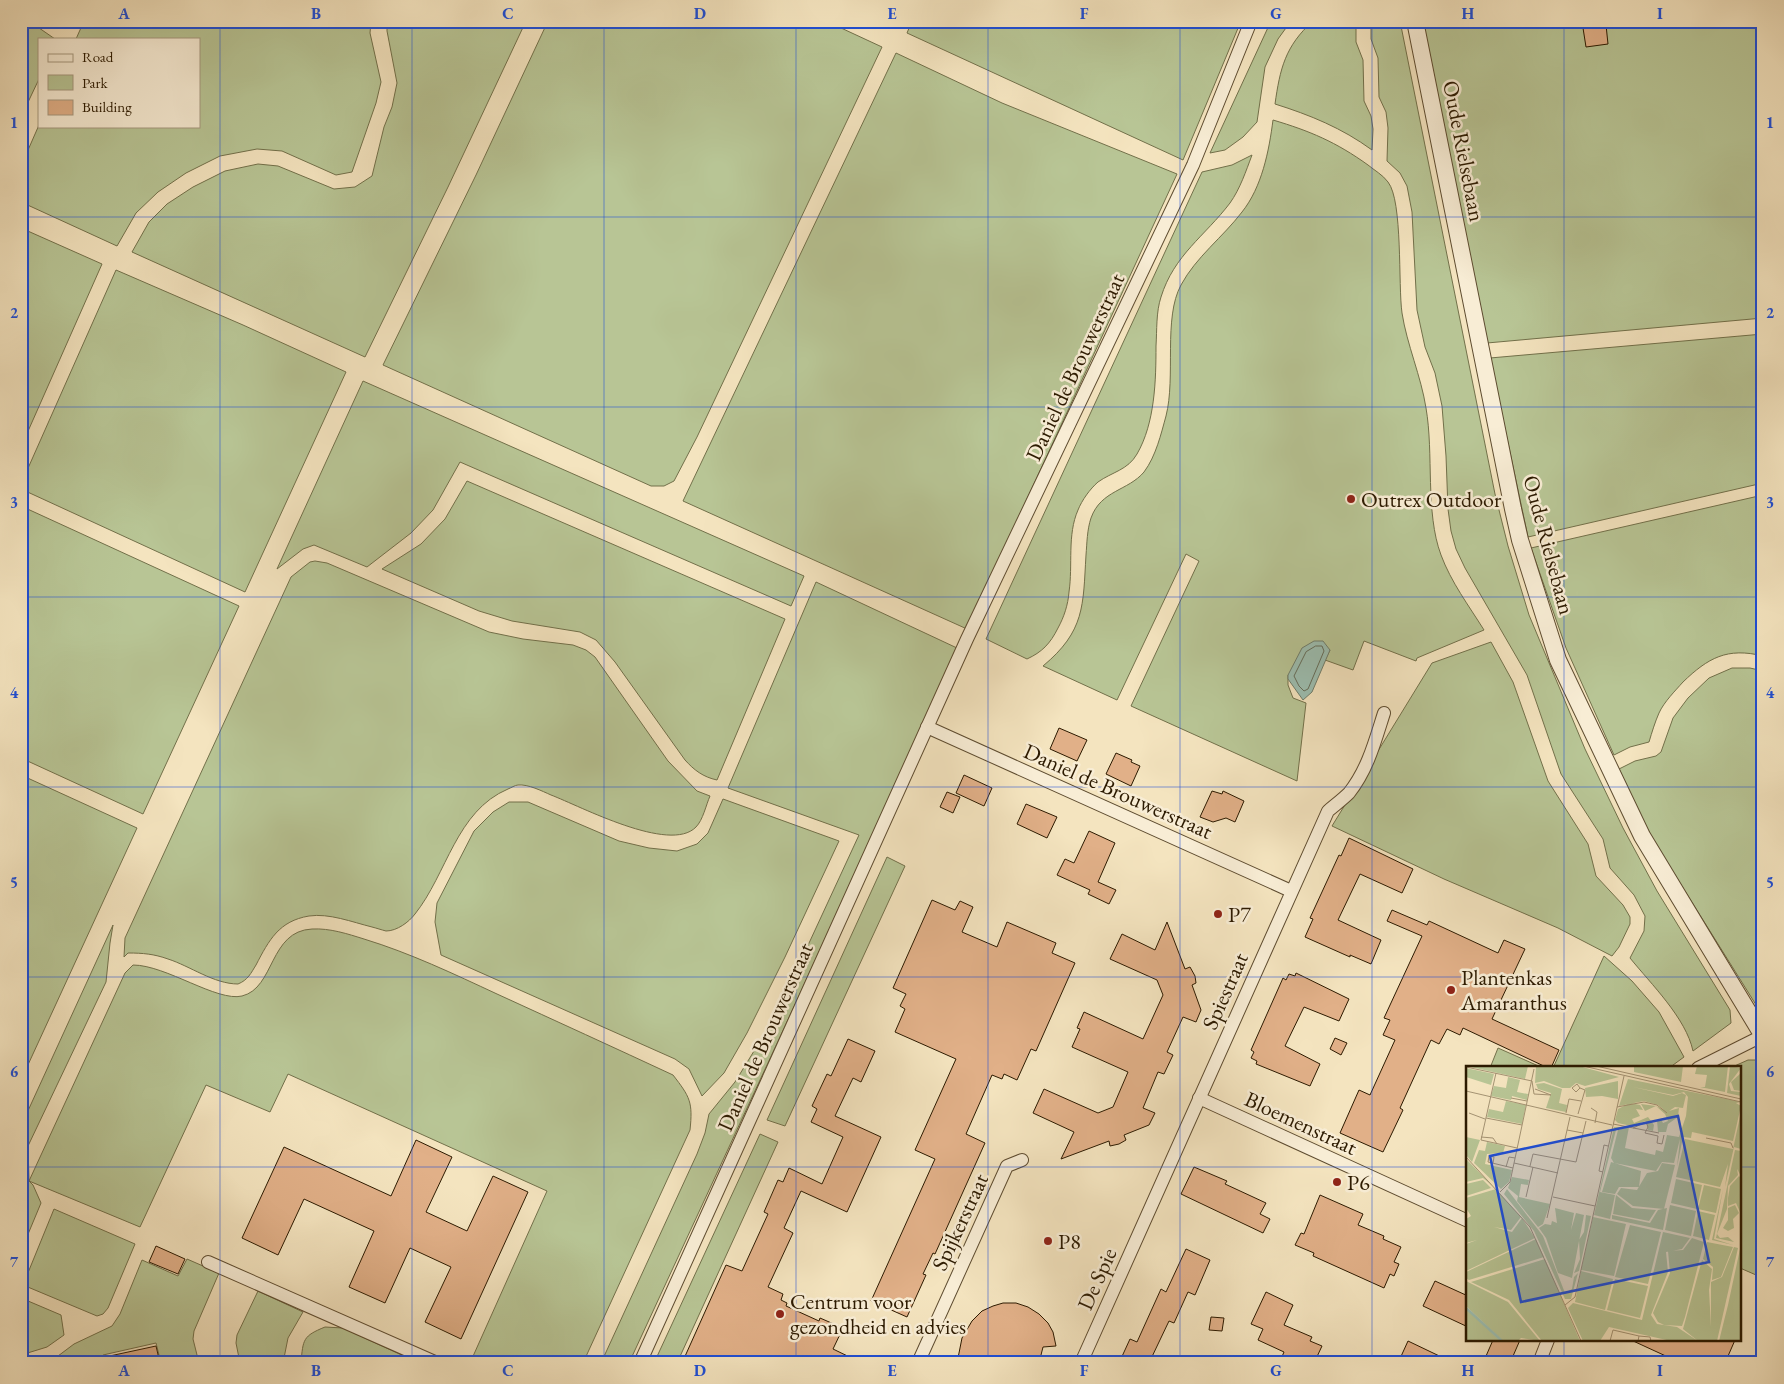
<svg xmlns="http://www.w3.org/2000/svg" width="1784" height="1384" viewBox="0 0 1784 1384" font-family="'EB Garamond',serif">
	<rect width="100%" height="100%" fill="#f4e4bf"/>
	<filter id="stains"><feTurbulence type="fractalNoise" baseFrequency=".004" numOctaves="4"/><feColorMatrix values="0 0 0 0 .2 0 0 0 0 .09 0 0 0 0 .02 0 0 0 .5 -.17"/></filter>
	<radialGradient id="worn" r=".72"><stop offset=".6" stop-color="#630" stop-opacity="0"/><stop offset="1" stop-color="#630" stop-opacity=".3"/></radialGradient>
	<g fill="#b8c595" stroke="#72704a">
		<path d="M21 21H29L55 39H39V79L21 117Z"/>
		<path d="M84 21H371L370 33 381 82 376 103 352 172 336 175 282 151 257 149 220 156 186 173 158 192 136 213 117 246 21 202V166L39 125 199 126V39H76Z"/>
		<path d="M387 21H526L448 187 365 357 132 252 149 222 167 204 193 187 225 171 258 164 278 166 334 189 355 187 372 176 384 127 392 107 397 83 387 31Z"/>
		<path d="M548 21H826L882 47 697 437 674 481 664 486H651L383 365 476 175Z"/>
		<path d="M912 21H1241L1183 160 907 33Z"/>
		<path d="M1271 21H1291L1278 39 1265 67 1257 122 1243 137 1225 150 1210 153Z"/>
		<path d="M1313 21H1356V42L1363 60 1364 101 1371 116 1373 129 1372 150C1342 128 1310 115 1275 104 1280 69 1285 46 1313 21Z"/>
		<path d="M1371 21H1400L1495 494 1508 546 1529 615 1585 749 1623 828 1657 891 1730 1010 1731 1023 1693 1051C1686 1018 1651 984 1630 958L1644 931 1645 916 1634 895 1610 868 1603 839 1561 774 1527 675 1465 568 1456 549 1451 531 1448 509 1446 456 1442 406 1435 373 1425 347 1417 310 1412 212 1407 186 1400 173 1387 161 1388 128 1386 112 1379 97 1378 58 1371 39Z"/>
		<path d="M1422 21H1763V318L1487 343Z"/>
		<path d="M896 53 1002 103 1177 174 967 629 683 501Z"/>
		<path d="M1273 120C1310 131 1336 142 1368 165 1374 170 1383 175 1388 182 1403 201 1398 285 1402 313 1407 345 1421 376 1426 408 1434 454 1425 512 1441 555 1451 582 1469 606 1484 630L1417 658 1416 661 1364 641 1353 670 1325 660 1330 650 1288 675V685L1293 698 1306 703 1297 781 1131 706 1199 561 1186 554 1117 700 1043 666C1085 631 1083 606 1086 555 1087 543 1087 530 1091 518 1101 490 1128 491 1144 472 1156 456 1161 434 1166 416 1176 377 1163 318 1181 285 1196 257 1223 237 1242 212 1262 187 1269 151 1273 120Z"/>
		<path d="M1252 155C1246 171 1240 189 1230 203 1205 236 1174 255 1161 297 1156 312 1157 330 1156 346 1156 380 1155 423 1137 454 1128 470 1112 472 1098 482 1090 489 1082 500 1078 510 1067 535 1073 565 1069 592 1068 605 1064 617 1058 628 1050 644 1042 652 1027 659L986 639 1202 172 1232 165Z"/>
		<path d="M21 228 102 264 21 447Z"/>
		<path d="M116 270 243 325 346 372 245 592 21 489V484Z"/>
		<path d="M1763 334V483L1528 537 1490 358Z"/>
		<path d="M363 381 804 576 791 606 460 462 433 510 411 533 367 567 314 545 303 549 277 569Z"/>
		<path d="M467 481 785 619 717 780C703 777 694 770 685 760L615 662 596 640 580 632 512 621 479 611 382 569 421 544 445 519Z"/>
		<path d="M1763 495V656C1727 647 1708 658 1683 682 1675 691 1664 702 1659 713 1655 722 1652 732 1649 742L1630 747 1614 755 1566 648 1531 548Z"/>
		<path d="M21 506 239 606 143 814 21 758Z"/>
		<path d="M315 561 327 563 489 632 523 639 573 645 586 650 595 657 668 761 697 791 710 796C706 805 703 820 696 827 670 854 580 806 551 795 542 791 528 784 518 785 515 785 511 788 508 789 456 811 447 874 415 914 409 922 397 931 386 931 382 930 376 928 372 927 352 922 329 913 309 916 279 921 269 940 256 965 251 973 248 980 238 984 214 984 190 966 168 959 154 954 143 953 128 953L124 957 125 938 291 577 310 562Z"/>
		<path d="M816 582 957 648 798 998 629 1363H601L697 1154 705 1133 709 1114 735 1082 762 1038 785 995 859 835 728 788Z"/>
		<path d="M1491 642 1513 682 1548 781 1588 844 1596 876 1623 905 1630 917V924L1619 947 1612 956 1558 928 1444 879 1332 826 1432 663Z"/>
		<path d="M1732 668H1750L1763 671V1016L1663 856 1645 825 1619 769 1635 761 1656 756 1661 752 1673 718 1688 698 1709 678Z"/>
		<path d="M21 775 137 828 21 1080Z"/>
		<path d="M723 799 839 841 785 957 747 1033 724 1073 702 1096 689 1069 675 1059 441 955 435 922 437 903 474 831 493 812 509 802H528L619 841 649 848 677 851 697 844 708 833Z"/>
		<path d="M887 857 905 866 785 1126 767 1120Z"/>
		<path d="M113 925 110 943 106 982 28 1146 29 1181 125 973 133 965C166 965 217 1002 242 996 275 988 269 931 312 929 330 928 348 934 364 939 410 953 454 974 497 994 556 1021 615 1048 673 1075 690 1097 693 1102 690 1130L583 1363H470L547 1191 288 1074 270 1112 206 1085 140 1227 29 1181 33 1185 41 1203 21 1251V1126Z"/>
		<path d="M1604 956 1632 981 1659 1012 1684 1057 1669 1068H1553Z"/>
		<path d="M1498 1048 1543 1068H1490Z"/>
		<path d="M1748 1060H1761L1763 1062V1278L1740 1268V1068H1730Z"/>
		<path d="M760 1134 778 1142 677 1363H654Z"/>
		<path d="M54 1209 135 1244 108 1308 103 1314 97 1316 23 1285Z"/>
		<path d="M187 1259 219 1273 194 1331 193 1339 199 1363H161L156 1343 103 1355 104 1363H43L54 1359 74 1344 112 1326 120 1314 142 1260 178 1276Z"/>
		<path d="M258 1291 303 1312 288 1338 283 1363H240L236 1343 237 1335Z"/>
		<path d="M21 1298 61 1315 64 1335 47 1347 21 1355Z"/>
		<path d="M325 1327 343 1328 419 1363H301C303 1339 303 1336 325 1327Z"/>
	</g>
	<path fill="#9cbfb2" stroke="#6f7d6b" d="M1314 641H1323L1330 650 1312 692 1303 700 1288 679V675L1302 648Z"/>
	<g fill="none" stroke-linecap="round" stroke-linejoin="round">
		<path stroke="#646c59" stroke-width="1" d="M1316 646H1322L1324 651 1308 689 1304 691 1299 686 1294 676 1306 652Z"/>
	</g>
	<g fill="#e1b088" stroke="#2c1a00">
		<path d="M1606 25 1608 44 1586 47 1583 28Z"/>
		<path d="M1059 728 1087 740 1077 761 1050 749Z"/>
		<path d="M1116 753 1132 760 1131 762 1140 766 1131 786 1106 774Z"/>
		<path d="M964 775 992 788 984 806 956 793Z"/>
		<path d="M1212 791 1222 794 1223 791 1244 801 1235 822 1226 818 1213 822 1200 817Z"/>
		<path d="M947 792 960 797 953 813 940 807Z"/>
		<path d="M1026 804 1057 817 1047 838 1017 824Z"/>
		<path d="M1089 831 1115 843 1098 882 1116 890 1109 904 1088 894 1090 890 1057 875 1065 859 1074 863Z"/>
		<path d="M1349 838 1413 869 1402 893 1360 874 1338 920 1381 940 1371 964 1350 955V957L1305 937 1313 919 1310 918 1339 855 1341 856Z"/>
		<path d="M932 900 955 910 960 901 973 907 962 932 997 947 1007 922 1056 943 1052 953 1075 963 1036 1051 1031 1049 1017 1080 1004 1074 1002 1079 992 1075 966 1134 985 1143 935 1254 933 1253 923 1274 926 1275 907 1317 871 1301 935 1159 915 1150 956 1059 895 1032 905 1009 900 1006 906 994 893 988Z"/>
		<path d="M1392 910 1427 925 1429 921 1498 953 1504 940 1525 949 1492 1019 1559 1050 1551 1068H1548L1463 1028 1460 1035 1447 1029 1439 1044 1431 1040 1400 1108 1403 1110 1383 1152 1340 1133 1359 1090 1370 1095 1395 1040 1383 1035 1390 1020 1384 1018 1422 936 1387 921Z"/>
		<path d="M1167 922 1185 969 1190 967 1195 976 1196 983 1192 985 1201 1010 1196 1022 1183 1017 1167 1052 1173 1055 1164 1074 1158 1072 1143 1108 1155 1113 1149 1125 1124 1135 1126 1140 1119 1144 1110 1146 1109 1141 1061 1159 1074 1132 1033 1113 1044 1089 1098 1113 1113 1107 1128 1072 1072 1047 1080 1029 1077 1028 1084 1012 1143 1039 1163 995 1157 980 1110 959 1122 934 1155 950Z"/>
		<path d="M1296 973 1349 999 1339 1021 1304 1007 1285 1046 1320 1064 1310 1086 1256 1064 1257 1061 1251 1058 1254 1052 1251 1050 1283 978 1286 980 1289 974 1295 976Z"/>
		<path d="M1335 1038 1347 1043 1341 1055 1330 1049Z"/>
		<path d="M848 1039 875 1051 861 1082 853 1078 835 1116 881 1137 847 1212 801 1191 784 1228 793 1233 768 1287 783 1294 781 1300 787 1303 786 1306 819 1321 820 1318 843 1328 833 1349 862 1363H682L726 1265 742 1271 768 1214 764 1212 778 1180 783 1182 789 1168 822 1184 843 1137 811 1122 817 1109 812 1106 827 1074 831 1076Z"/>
		<path d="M416 1140 452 1157 426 1212 467 1231 493 1176 528 1192 461 1339 425 1322 451 1267 410 1248 385 1303 349 1287 374 1231 304 1199 278 1255 242 1238 284 1147 391 1196Z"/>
		<path d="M1194 1167 1227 1181 1225 1184 1266 1203 1260 1214 1270 1219 1263 1233 1181 1194Z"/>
		<path d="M1320 1195 1363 1214 1358 1225 1384 1236 1383 1239 1401 1247 1394 1262 1399 1264 1394 1276 1390 1274 1384 1288 1313 1256 1314 1253 1295 1245 1301 1233 1304 1234Z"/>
		<path d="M156 1246 185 1259 178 1274 149 1262Z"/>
		<path d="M1186 1249 1210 1260 1195 1295 1188 1292 1174 1323 1169 1321 1149 1363H1119L1130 1339 1137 1342 1161 1289 1166 1292Z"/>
		<path d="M1435 1281 1468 1296V1327L1423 1306Z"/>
		<path d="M1266 1292 1293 1305 1284 1325 1312 1337 1310 1341 1322 1346 1314 1363H1289L1281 1359 1284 1352 1258 1340 1263 1329 1251 1324Z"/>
		<path d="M1003 1303H1016L1028 1307 1039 1314 1048 1323 1053 1332 1056 1346 1043 1347 1039 1363H957L962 1338 972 1321 982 1311 993 1306Z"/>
		<path d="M1211 1317 1224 1318 1222 1331 1209 1330Z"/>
		<path d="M1493 1340H1520L1510 1363H1483Z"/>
		<path d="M1631 1340H1735L1725 1363H1681Z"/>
		<path d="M1408 1341 1454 1363H1398Z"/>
		<path d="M156 1346 160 1363H106L105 1357Z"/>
	</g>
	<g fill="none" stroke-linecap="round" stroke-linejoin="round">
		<g stroke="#5e4c30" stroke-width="14">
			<g id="minor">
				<path d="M927 727 1291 891"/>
				<path d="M1698 1068 1762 1036"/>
				<path d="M1199 1098 1468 1221"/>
				<path d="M208 1262 437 1363"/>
				<path d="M640 1363 967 639 1193 165 1251 21"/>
				<path d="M918 1363 1007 1166 1022 1160"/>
				<path d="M1081 1363 1328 811C1335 805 1343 799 1349 793 1368 769 1375 741 1384 713"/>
				<path d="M1539 1363 1548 1340"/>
			</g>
		</g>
		<g stroke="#5e4c30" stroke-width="18">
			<path id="tertiary" d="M1415 21 1513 509 1520 540 1558 660 1642 836 1763 1036"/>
		</g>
		<use href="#minor" stroke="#f8edd5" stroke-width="12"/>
		<use href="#tertiary" stroke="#f8edd5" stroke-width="16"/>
	</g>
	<path fill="none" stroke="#1d4ed8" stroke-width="1" stroke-opacity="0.55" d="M220 21V1363M412 21V1363M604 21V1363M796 21V1363M988 21V1363M1180 21V1363M1372 21V1363M1564 21V1068M21 217H1763M21 407H1763M21 597H1763M21 787H1763M21 977H1763M21 1167H1468M1740 1167H1763M1564 1340V1363"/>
	<g fill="#8f2418" stroke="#f8edd5" stroke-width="2">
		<circle cx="1351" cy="499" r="5"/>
		<circle cx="1218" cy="914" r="5"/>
		<circle cx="1451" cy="990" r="5"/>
		<circle cx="1337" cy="1182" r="5"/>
		<circle cx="1048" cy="1241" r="5"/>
		<circle cx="780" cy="1314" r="5"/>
	</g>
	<g text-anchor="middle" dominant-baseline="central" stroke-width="5" stroke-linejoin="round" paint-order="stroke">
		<g font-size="22" fill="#2c1a00" stroke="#f8edd5">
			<text transform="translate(1464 151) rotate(79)">Oude Rielsebaan</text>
			<text transform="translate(1075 367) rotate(-65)">Daniel de Brouwerstraat</text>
			<text transform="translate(1549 545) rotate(75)">Oude Rielsebaan</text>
			<text transform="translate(1118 791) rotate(24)">Daniel de Brouwerstraat</text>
			<text transform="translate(1225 991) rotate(-66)">Spiestraat</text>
			<text transform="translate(765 1037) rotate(-66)">Daniel de Brouwerstraat</text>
			<text transform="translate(1301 1123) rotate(25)">Bloemenstraat</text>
			<text transform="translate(960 1222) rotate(-65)">Spijkerstraat</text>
			<text transform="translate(1097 1279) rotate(-66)">De Spie</text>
		</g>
		<g font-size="22" fill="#2c1a00" stroke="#f8edd5" text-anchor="start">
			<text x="1361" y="499">Outrex Outdoor</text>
			<text x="1228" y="914">P7</text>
			<text x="1461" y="977">Plantenkas<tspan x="1461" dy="25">Amaranthus</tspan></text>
			<text x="1347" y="1182">P6</text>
			<text x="1058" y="1241">P8</text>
			<text x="790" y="1301">Centrum voor<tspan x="790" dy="25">gezondheid en advies</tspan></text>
		</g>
	</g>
	<g transform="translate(1466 1066)">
		<rect width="275" height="275" fill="#f4e4bf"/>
		<path d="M0 0H62L59 13ZM70 0H113L153 11 119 20 110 17 104 22H96L78 15 69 17ZM168 0H217L215 16 168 6ZM231 0H262L259 26 234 21H239L241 9 229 8ZM264 0 275 2 263 18 265 25 275 26V30L261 27ZM0 2 28 8 25 19 0 11ZM275 7V25L268 24 265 16ZM42 11 54 14 51 26 62 28 61 34 46 30 45 34 25 30 28 20 40 22ZM162 13 275 36 270 37 275 40 267 75 226 66 225 72 217 71 211 101 214 73 208 97 196 96 190 105 148 97 145 92 152 64 163 61 159 82 189 89 190 84 197 86 201 69 213 71 220 50 222 31 218 26 207 29 167 21 207 30 216 27 220 29 217 42 209 41 203 45 213 42 212 51 202 58 200 66H192L191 54 195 53 197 57 202 55 199 48 190 40 179 45 175 38 190 40 198 44 192 39 178 35 153 40ZM152 15V33L136 30 120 31 119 22ZM78 17 96 23 93 37 101 39 100 46 80 42 85 27 72 23 70 18ZM40 35 60 39 56 58 21 51 23 43 37 46ZM164 37 174 39 177 44 170 43 174 50 166 53 168 57 182 51 188 59 187 65 182 64 180 55 165 60 152 57 149 54 152 43ZM275 46V83L268 81 272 63 259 121 262 98 254 121 210 111 219 73 267 83ZM148 61H160L150 64 134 126 149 129 144 153 128 149ZM0 71 14 74 6 96 0 89ZM21 76 39 80 37 87 21 88 19 98 46 104 43 116 35 123 8 97 13 84 19 85ZM269 84 275 85V110L271 103 272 109 262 120 261 143 251 168 254 172 262 171 268 176 250 172ZM0 93 28 121 17 112 0 116ZM145 96 175 105 173 121H153L149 128 136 126ZM196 97 209 99 198 143 167 140 151 128 155 122 171 124 181 107 192 105ZM273 110 275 112 274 146 270 137 262 140V132L264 120ZM46 111 63 114 62 119 55 118 53 131 84 138 77 158 72 161 51 135 52 130 42 122ZM210 113 236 119 231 143 205 137ZM17 114 25 122 0 130V118ZM238 119 255 123 250 147 232 143ZM30 123 55 151 45 164 28 161 46 166 56 152 69 172 0 205V178L11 174 0 177V153L5 150 0 142V132ZM41 123 77 170 99 227 106 223 108 211 112 207 105 233H99L68 165 38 128ZM257 123 248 173 267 179 246 174ZM150 129 166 142 190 144 183 155 147 148ZM204 139 230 145 225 170 199 164ZM269 139 273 147 267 153 268 162 262 165 257 162 262 154V142ZM89 142 108 147 105 164 110 147 118 149 106 212 92 207 80 172 73 162 79 158 85 159 86 155 91 157ZM201 142 197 164 146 153V149L184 157 192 144ZM232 145 249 149 243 174 227 170ZM120 149 125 150 113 205 108 207 114 193 113 174 118 166ZM127 151 160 158 148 210 115 204ZM164 159 195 166 182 218 149 211ZM197 166 224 172 216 183 200 186 202 206 185 249 191 258 211 261 232 275 217 263 236 194 246 203 243 224 245 261V216L256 211 268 181 272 182 251 275H205L143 261 134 275H117L102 242 107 237 176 254ZM226 172 238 176 219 251 216 260 198 259 192 256 187 247 204 207 202 185 217 184ZM70 173 78 191 3 214 0 212V206ZM241 176 267 181 255 211 246 214 247 201 237 193ZM274 183 275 275H253L262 239ZM79 193 114 275H76L43 234 5 216ZM115 205 147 213 139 244 109 236ZM149 213 182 220 174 252 141 244ZM0 215 42 236 74 275 55 272 52 275H37L0 240ZM0 242 28 269 35 275H0Z" fill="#b8c595"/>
		<path fill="none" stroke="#9cbfb2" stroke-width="2.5" d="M0 242 36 275"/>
		<path fill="none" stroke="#a49373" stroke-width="1" d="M117 0 275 36M130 0 275 33M0 1 66 15 68 28 85 29 69 23M30 7 15 74 51 82M0 25 146 59M45 32 61 35M151 41 178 36 191 39 201 47M125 42 131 46 129 57M3 47 19 53M100 47 103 33 115 35M112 48 119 24 114 22 110 26 106 22 111 18 114 22M20 52 56 59M147 58 193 67M167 62 180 56 182 61 179 67 192 70 191 77 196 78 198 69M101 64 117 67M15 71 27 72 31 78M240 72 265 77 267 82M0 91 64 161 115 275M27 97 28 91 23 90 22 96 47 102M48 97 92 107M64 100 67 88 110 96 120 55M40 101 43 91 49 92M137 106 133 105 138 79 142 80M34 126 44 116 68 3M60 131 67 101M87 131 129 140M81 152 104 51M99 239 109 231 158 10M173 270 184 271 185 275M144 275 147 264 173 270 172 275"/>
		<path fill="#1d4ed8" fill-opacity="0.15" stroke="#1d4ed8" stroke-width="2.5" d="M212 50 243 196 55 236 24 90Z"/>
		<rect width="275" height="275" fill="none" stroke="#2c1a00" stroke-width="2.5"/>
	</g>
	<rect width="1784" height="1384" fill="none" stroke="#f4e4bf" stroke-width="55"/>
	<rect x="38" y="38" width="162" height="90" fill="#f8edd5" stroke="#a69980"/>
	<rect x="48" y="54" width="25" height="8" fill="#f8edd5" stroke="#a69980"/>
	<text x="82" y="62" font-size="15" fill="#2c1a00">Road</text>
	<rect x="48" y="75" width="25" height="15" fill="#b8c595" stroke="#a69980"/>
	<text x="82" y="88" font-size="15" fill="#2c1a00">Park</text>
	<rect x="48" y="100" width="25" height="15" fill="#e1b088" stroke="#a69980"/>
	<text x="82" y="112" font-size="15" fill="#2c1a00">Building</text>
	<rect x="28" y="28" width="1728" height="1328" fill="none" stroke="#1d4ed8" stroke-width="2"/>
	<g font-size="16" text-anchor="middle" font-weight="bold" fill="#1d4ed8">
		<text x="124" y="19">A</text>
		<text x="316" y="19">B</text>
		<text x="508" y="19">C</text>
		<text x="700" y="19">D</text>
		<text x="892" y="19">E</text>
		<text x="1084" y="19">F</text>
		<text x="1276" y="19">G</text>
		<text x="1468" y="19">H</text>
		<text x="1660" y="19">I</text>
		<text x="14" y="128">1</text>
		<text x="1770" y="128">1</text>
		<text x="14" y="318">2</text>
		<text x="1770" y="318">2</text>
		<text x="14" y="508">3</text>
		<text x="1770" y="508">3</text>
		<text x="14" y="698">4</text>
		<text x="1770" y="698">4</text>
		<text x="14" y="888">5</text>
		<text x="1770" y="888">5</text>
		<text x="14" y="1077">6</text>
		<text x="1770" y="1077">6</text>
		<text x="14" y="1267">7</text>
		<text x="1770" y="1267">7</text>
		<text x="124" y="1376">A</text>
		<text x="316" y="1376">B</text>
		<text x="508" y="1376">C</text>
		<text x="700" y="1376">D</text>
		<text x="892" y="1376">E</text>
		<text x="1084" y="1376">F</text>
		<text x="1276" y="1376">G</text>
		<text x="1468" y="1376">H</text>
		<text x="1660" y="1376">I</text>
	</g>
	<rect width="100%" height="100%" filter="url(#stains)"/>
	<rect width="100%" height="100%" fill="url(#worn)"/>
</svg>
